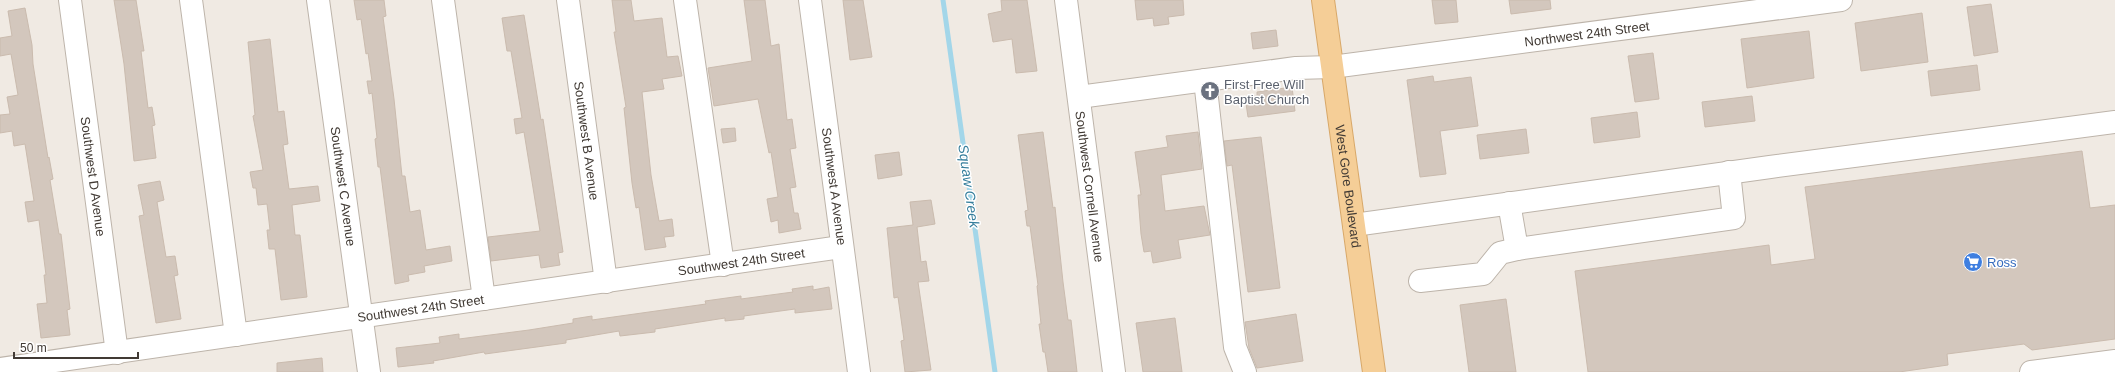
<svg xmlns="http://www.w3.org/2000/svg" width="2115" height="372" viewBox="0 0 2115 372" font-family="Helvetica,sans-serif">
	<rect width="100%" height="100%" fill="#f0eae3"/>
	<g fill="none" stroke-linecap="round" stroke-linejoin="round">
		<path stroke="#a3d6e9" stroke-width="5" d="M943 0 995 372"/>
	</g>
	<g fill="#d3c7bd" stroke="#cabbae">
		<path d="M114 0H136L144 51H141L148 108 152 107 155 125 152 126 156 158 134 161 124 64Z"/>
		<path d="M354 0H384L386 16 383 17 394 99 402 176H405L410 212 420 210 426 250 450 246 452 261 424 266 425 272 408 275 409 281 395 284 380 167H378L375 139 377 138 372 93 369 94 367 81H372L368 53 366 54 361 19 357 20Z"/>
		<path d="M612 0H631L634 21 662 18 667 57 678 56 682 76 662 79 664 89 642 92 651 175 659 221 672 219 674 236 664 237 666 247 645 250 639 207 636 208 632 183 624 108 626 107 614 32H616Z"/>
		<path d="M744 0H765L771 46 779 44 787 120 792 119 796 148 790 149 796 187 790 188 794 213H798L801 229 779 233 778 220 771 222 767 199 778 197 771 152 769 153 758 99 714 106 708 68 752 61Z"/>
		<path d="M843 0H863L872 57 850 60Z"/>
		<path d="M1001 0H1027L1037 71 1016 73 1012 39 993 42 988 14 1002 11Z"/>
		<path d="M1135 0H1183L1184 15 1168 17 1169 24 1154 26 1153 18 1137 20Z"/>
		<path d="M1432 0H1456L1458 22 1435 24Z"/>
		<path d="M1509 0H1550L1551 9 1511 14Z"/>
		<path d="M1991 4 1998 52 1974 56 1967 7Z"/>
		<path d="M25 8 32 45 33 64 48 158 49 157 53 179 50 180 59 234H61L70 309 67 310 70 335 41 338 37 304 47 303 44 275H46L39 220 28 222 25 202 34 201 25 144 14 146 12 131 0 133V115L10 114 7 97 18 95 11 54 0 56V38L12 36 8 11Z"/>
		<path d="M1922 13 1928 62 1861 71 1855 23Z"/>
		<path d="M524 15 541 120 543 119 563 252 558 253 560 265 541 268 539 255 491 261 488 237 540 231 524 132 516 134 514 119 522 118 511 51H507L502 18Z"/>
		<path d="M1276 30 1278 46 1253 49 1251 33Z"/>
		<path d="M1809 31 1814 78 1747 88 1741 39Z"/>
		<path d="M270 39 278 112 284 111 288 144 283 145 289 189 318 186 320 201 292 205 295 235H300L307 297 281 300 275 249H269L267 230H270L267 204 258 205 256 188H253L250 172 263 170 253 116 255 115 248 42Z"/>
		<path d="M1653 53 1659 99 1635 102 1628 56Z"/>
		<path d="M1977 65 1980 90 1931 96 1928 71Z"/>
		<path d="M1433 76 1434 82 1471 77 1478 126 1440 131 1446 174 1420 177 1407 80Z"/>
		<path d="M1292 87 1295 111 1248 117 1245 97 1257 96V92Z"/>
		<path d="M1752 96 1755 121 1705 127 1702 102Z"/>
		<path d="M1637 112 1640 137 1594 143 1591 118Z"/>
		<path d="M735 128 736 141 723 143 721 129Z"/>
		<path d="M1526 129 1529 153 1480 159 1477 135Z"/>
		<path d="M1043 132 1053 208 1055 207 1063 282 1068 320H1071L1077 372H1048L1045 352H1043L1039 324H1041L1037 286 1038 285 1030 226H1027L1025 211 1028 210 1018 135Z"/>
		<path d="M1198 132 1202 169 1161 175 1165 211 1204 206 1210 235 1178 240 1181 258 1153 263 1151 251 1144 252 1141 234 1138 195H1141L1135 152 1168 147 1166 136Z"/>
		<path d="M1261 137 1280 288 1248 292 1232 165 1227 166 1224 141Z"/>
		<path d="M2082 151 2090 208 2115 205V339L2032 350 2024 344 1947 354 1948 365 1899 372H1588L1575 271 1769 245 1771 265 1815 259 1805 187Z"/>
		<path d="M899 152 902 175 878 179 875 155Z"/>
		<path d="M160 181 164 200 157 202 166 257 175 256 178 275 174 276 181 319 156 323 139 216 144 215 138 185Z"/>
		<path d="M931 200 935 224 917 227 921 262 926 261 929 281 918 282 931 370 905 372 901 341 904 340 898 297 894 298 887 228 913 225 910 202Z"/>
		<path d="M813 286V290L829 287 832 309 795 313V309L744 316V319L725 321V318L655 329V332L620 336 619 331 566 340V343L485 354 484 352 433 361 434 363 398 367 396 348 440 343 439 337 459 334V339L529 330 573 323V319L592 316V320L656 311 706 304 705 301 741 296V299L793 292 792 289Z"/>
		<path d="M1506 299 1516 372H1469L1460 305Z"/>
		<path d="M1296 314 1303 361 1257 368 1249 348 1245 322Z"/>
		<path d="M1175 318 1182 372H1143L1136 323Z"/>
		<path d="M322 358 323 372H277V363Z"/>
	</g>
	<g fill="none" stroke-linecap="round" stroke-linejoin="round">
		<g stroke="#bdb4aa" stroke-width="24">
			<g id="minor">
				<path id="s1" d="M70 0 117 353"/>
				<path d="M191 0 236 335"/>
				<path id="s2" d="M318 0 369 372"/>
				<path d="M443 0 484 299"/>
				<path id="s3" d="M568 0 606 282"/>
				<path d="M685 0 723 265"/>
				<path id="s4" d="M810 0 859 372"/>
				<path id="s5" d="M1066 0 1114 372"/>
				<path d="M1205 80 1235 347 1245 372"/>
				<path id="s6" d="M1079 97 1296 68 1332 67 1841 0"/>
				<path d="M1509 203 1517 249 1734 218 1729 172"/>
				<path d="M1354 225 1770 167 2115 122"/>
				<path d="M1420 281 1483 274 1500 253 1517 249"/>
				<path id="s7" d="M0 369 841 247"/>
				<path d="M2031 372 2115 361"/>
			</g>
		</g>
		<g stroke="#d8a869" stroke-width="24">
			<g id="major">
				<path id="s8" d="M1323 0 1374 372"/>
			</g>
		</g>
		<use href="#minor" stroke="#fff" stroke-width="22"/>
		<use href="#major" stroke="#f5ce97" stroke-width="22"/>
	</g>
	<defs>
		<g id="church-disc" transform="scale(1)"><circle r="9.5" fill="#6b7280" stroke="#fff"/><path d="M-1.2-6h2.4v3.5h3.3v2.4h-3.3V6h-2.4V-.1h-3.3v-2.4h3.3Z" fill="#fff"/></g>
		<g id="supermarket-disc" transform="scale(1)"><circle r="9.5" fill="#3f7fe0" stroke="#fff"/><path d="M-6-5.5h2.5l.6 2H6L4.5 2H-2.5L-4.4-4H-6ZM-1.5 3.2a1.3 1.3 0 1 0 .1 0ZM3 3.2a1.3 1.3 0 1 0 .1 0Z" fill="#fff"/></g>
	</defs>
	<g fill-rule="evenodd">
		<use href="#church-disc" x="1210" y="91"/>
		<use href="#supermarket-disc" x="1973" y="262"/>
	</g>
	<g text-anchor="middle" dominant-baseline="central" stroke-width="3" stroke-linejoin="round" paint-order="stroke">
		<g font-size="13" fill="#413a34" stroke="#fff">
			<text stroke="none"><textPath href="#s6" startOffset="512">Northwest 24th Street</textPath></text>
			<text stroke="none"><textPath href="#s3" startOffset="142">Southwest B Avenue</textPath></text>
			<text stroke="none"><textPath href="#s1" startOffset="178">Southwest D Avenue</textPath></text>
			<text stroke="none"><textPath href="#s2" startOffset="188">Southwest C Avenue</textPath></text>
			<text stroke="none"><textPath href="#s4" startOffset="188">Southwest A Avenue</textPath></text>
			<text stroke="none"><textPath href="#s5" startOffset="188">Southwest Cornell Avenue</textPath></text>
			<text stroke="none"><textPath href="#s8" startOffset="188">West Gore Boulevard</textPath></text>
			<text stroke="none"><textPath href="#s7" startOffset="749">Southwest 24th Street</textPath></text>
			<text stroke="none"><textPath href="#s7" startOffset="425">Southwest 24th Street</textPath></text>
		</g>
		<g font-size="13" fill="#5b616d" stroke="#fff" text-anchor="start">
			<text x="1224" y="84">First Free Will<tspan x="1224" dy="15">Baptist Church</tspan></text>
		</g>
		<g font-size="13" fill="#366cbe" stroke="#fff" text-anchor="start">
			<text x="1987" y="262">Ross</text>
		</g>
		<g font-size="14" font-style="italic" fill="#357e9c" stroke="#fff">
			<text transform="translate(969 186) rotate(82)">Squaw Creek</text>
		</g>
	</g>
	<path d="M14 352v6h124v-6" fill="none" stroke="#413a34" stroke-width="2"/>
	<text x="20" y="352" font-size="12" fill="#413a34" stroke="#ffffff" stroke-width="3" paint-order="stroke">50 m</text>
</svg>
